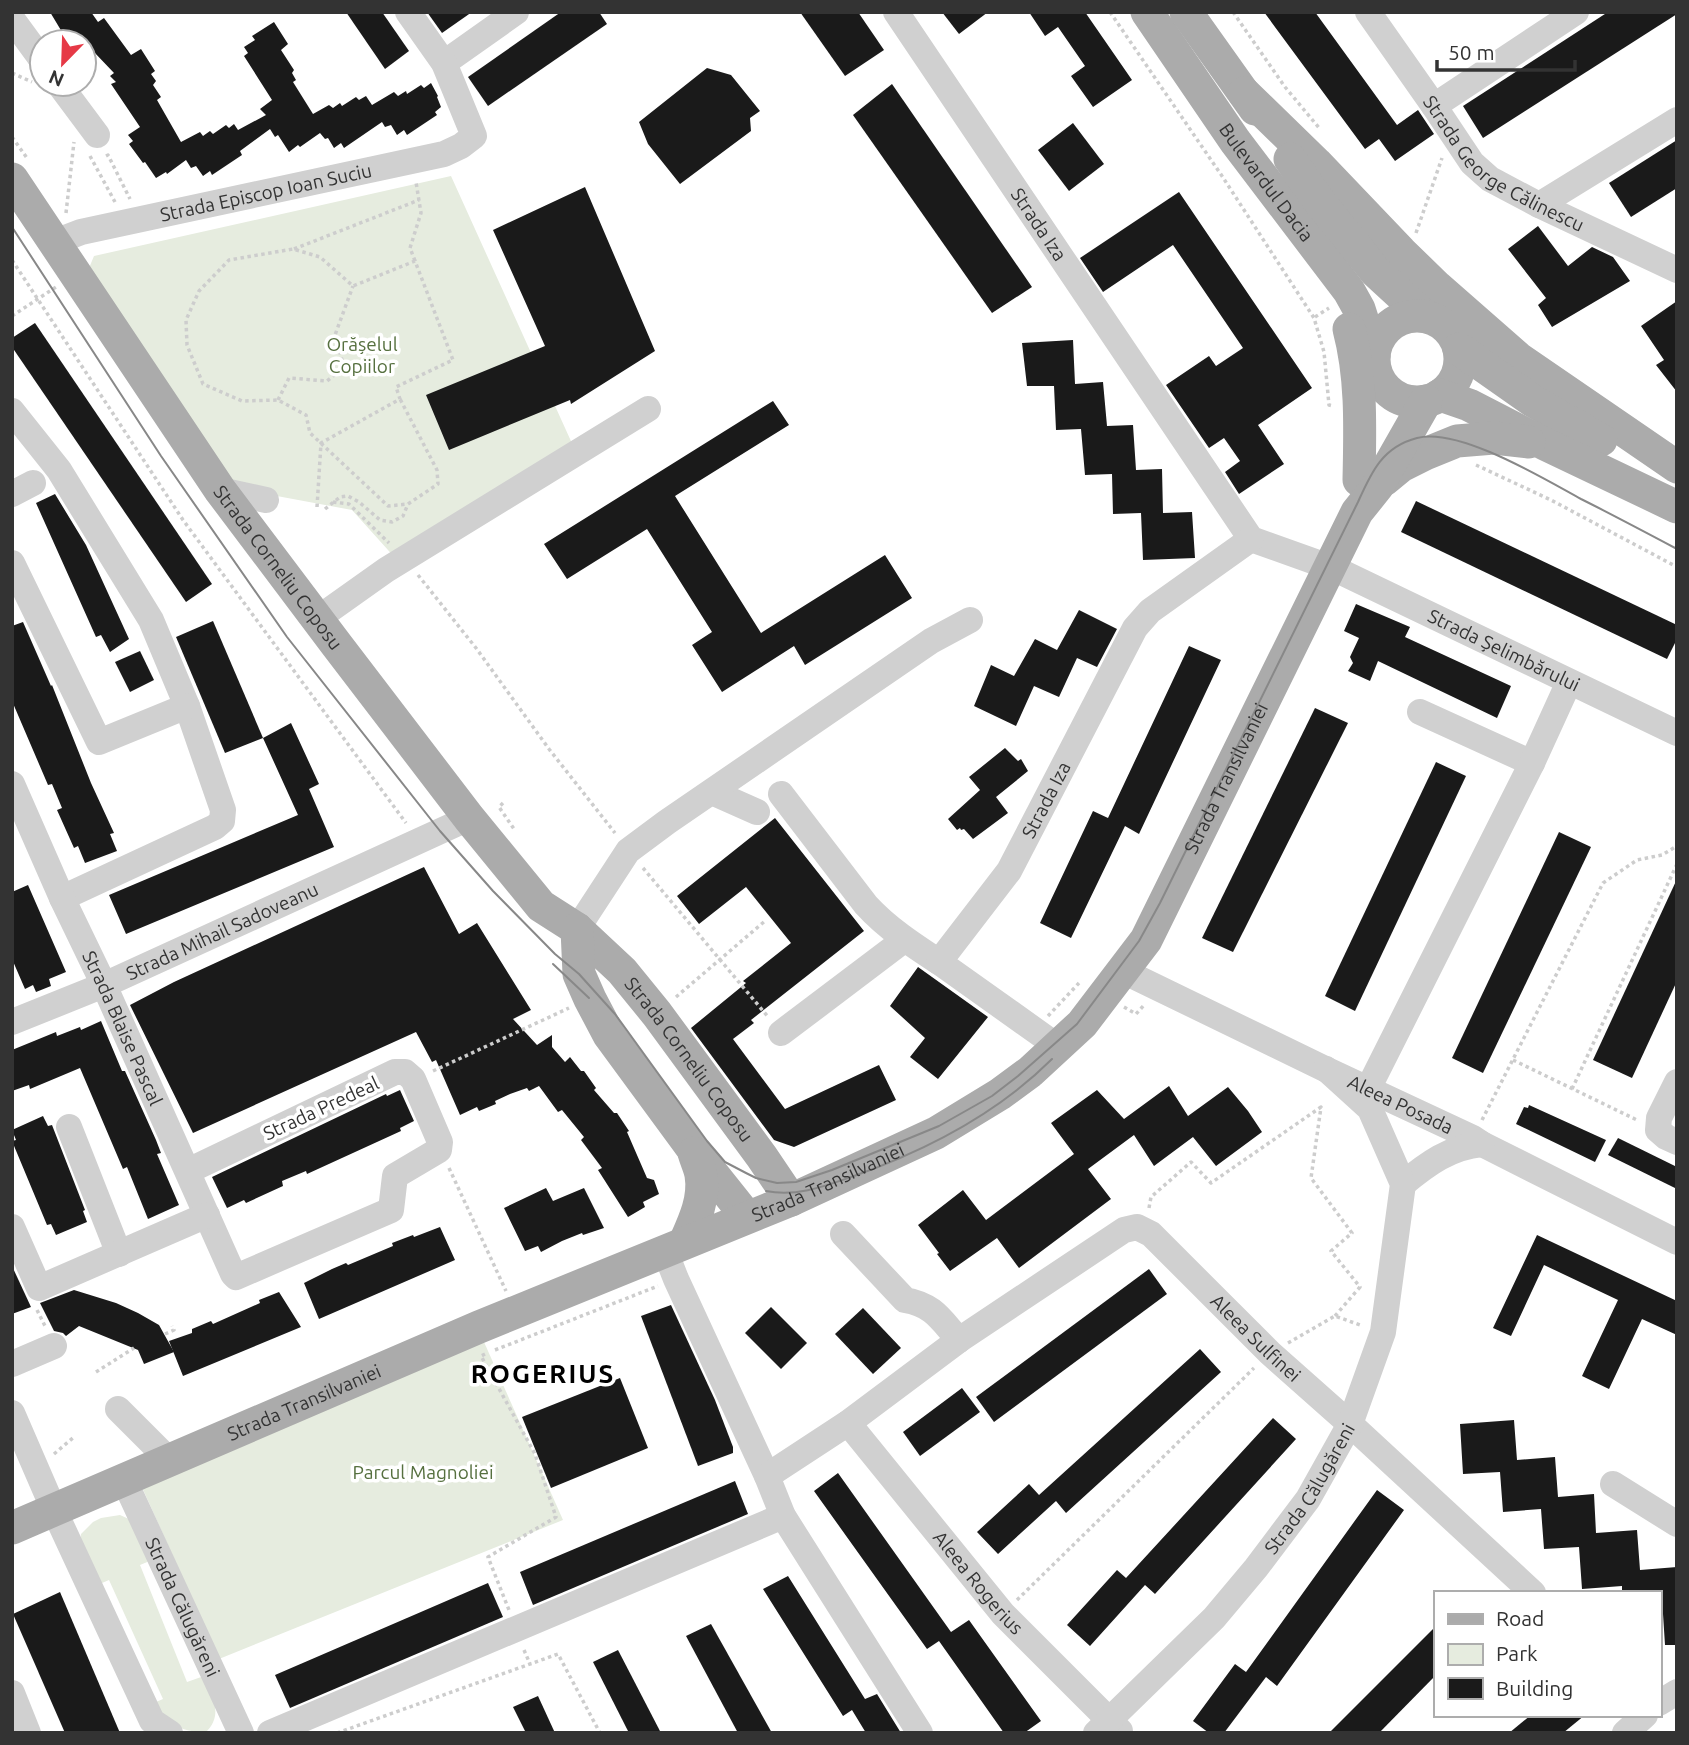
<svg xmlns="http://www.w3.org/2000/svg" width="1689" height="1745" viewBox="0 0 1689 1745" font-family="Ubuntu,sans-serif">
	<rect width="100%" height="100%" fill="#fff"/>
	<g fill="#e6ecdf">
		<path d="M451 176 575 450 397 560 352 510 228 487 84 280 94 256Z"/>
		<path d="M484 1342 563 1520 219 1659 141 1485Z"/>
		<path d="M120 1515 131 1520 157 1558 140 1565 187 1682 204 1676C212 1695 224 1715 206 1732 177 1732 170 1722 149 1705L163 1699 109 1580 95 1586 80 1543 81 1534 93 1522 101 1518Z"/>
	</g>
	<g fill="#1a1a1a">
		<path d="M50 12H91L98 22 104 18 131 55 141 49 155 71 151 74 156 81 153 85 161 97 157 100 181 142 200 132 203 136 210 131 213 134 226 125 229 128 234 124 238 130 266 115 260 109 272 100 244 56 248 53 244 47 255 40 252 36 274 22 288 44 281 50 294 70 292 73 296 80 293 82 313 114 329 105 333 108 340 103 342 106 356 97 359 100 366 96 372 105 394 92 398 96 406 91 407 94 421 85 424 88 431 83 438 96 437 97 441 107 435 112 437 115 407 135 404 130 397 135 391 125 385 127 382 122 344 148 341 143 334 148 328 138 325 139 320 133 300 147 298 145 289 152 278 135 275 137 270 129 240 151 242 155 212 175 210 171 203 176 196 166 191 168 186 160 167 174 166 172 156 178 145 162 143 163 129 144 133 141 128 135 140 127 111 84 116 82 110 76 114 73 94 52 84 59V42H66L60 35 62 32Z"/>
		<path d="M346 12H382L409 51 385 69Z"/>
		<path d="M427 12H472L442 33Z"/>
		<path d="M561 12H599L607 24 488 106 468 77Z"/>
		<path d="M800 12H858L884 50 845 76Z"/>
		<path d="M942 12H988L959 34Z"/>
		<path d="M1029 12H1085L1132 80 1093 107 1071 76 1085 66 1058 27 1045 36Z"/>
		<path d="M1264 12H1315L1397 125 1418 110 1434 134 1395 161 1379 139 1365 149Z"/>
		<path d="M1608 12H1677V14L1483 138 1463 106Z"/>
		<path d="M707 68 731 75 760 111 750 118 751 131 680 184 648 144 639 122Z"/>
		<path d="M892 84 1032 287 992 313 853 115Z"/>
		<path d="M1073 123 1104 164 1069 191 1038 150Z"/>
		<path d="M1677 140V188L1631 217 1609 183Z"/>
		<path d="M585 187 655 351 571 404 570 400 449 450 426 395 545 346 493 230Z"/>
		<path d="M1179 192 1312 388 1258 425 1284 464 1239 494 1225 472 1240 461 1224 438 1209 448 1166 385 1209 356 1216 366 1243 348 1173 245 1103 292 1080 258Z"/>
		<path d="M1538 226 1568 266 1592 247 1613 257 1630 281 1552 327 1538 305 1546 298 1508 249Z"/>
		<path d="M1677 301V392L1656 365 1664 360 1641 326Z"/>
		<path d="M35 323 212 584 186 602 12 347V338Z"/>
		<path d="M1073 340 1075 384 1103 382 1107 426 1133 425 1136 470 1162 469 1163 513 1192 512 1195 558 1143 560 1141 513 1113 514 1112 474 1085 475 1081 429 1056 430 1054 386H1027L1022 343Z"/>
		<path d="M773 401 789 425 675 496 761 633 885 555 912 598 805 665 794 646 722 692 692 645 712 632 647 529 567 579 544 544Z"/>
		<path d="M55 494 86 545 129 639 110 652 101 635 96 637 36 503Z"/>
		<path d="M1416 501 1677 625V639L1667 659 1401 532Z"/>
		<path d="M1356 604 1410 627 1405 637 1511 686 1497 718 1378 661 1370 681 1348 671 1353 663 1350 657 1359 638 1344 631Z"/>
		<path d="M1079 610 1117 629 1097 667 1077 658 1059 697 1034 686 1016 726 974 706 991 665 1014 676 1035 639 1057 650Z"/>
		<path d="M213 621 263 738 225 753 176 637Z"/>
		<path d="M23 622 51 686 52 685 91 783 114 833 110 834 117 851 85 863 78 846 74 848 57 810 62 808 52 784 48 785 12 701V626Z"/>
		<path d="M1189 646 1221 660 1139 834 1125 826 1071 938 1040 923 1093 811 1108 818Z"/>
		<path d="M140 651 154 680 130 692 115 662Z"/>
		<path d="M1315 708 1348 723 1233 952 1202 938Z"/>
		<path d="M291 723 319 784 309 789 334 847 126 934 109 895 298 815 263 738Z"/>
		<path d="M1005 748 1018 761 1021 759 1028 771 996 797 1008 813 973 839 964 829 961 830 960 828 957 830 948 819 980 790 969 777Z"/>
		<path d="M1436 762 1466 776 1355 1011 1325 996Z"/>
		<path d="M775 818 864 931 751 1020 754 1023 733 1039 785 1109 879 1065 896 1100 794 1147 774 1140 691 1028 746 983 743 981 791 943 746 887 699 924 677 896Z"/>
		<path d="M1559 832 1591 847 1483 1073 1452 1058Z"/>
		<path d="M424 867 459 934 477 923 531 1010 513 1019 537 1045 552 1035V1047L565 1062 570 1057 581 1071H584L596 1088 594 1090 614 1113H617L629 1131 627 1132 647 1178 654 1180 659 1194 643 1202 645 1207 628 1217 598 1170 602 1168 581 1140 584 1137 562 1110 558 1112 539 1086 529 1091 527 1088 510 1094 495 1101 496 1104 479 1111 477 1107 460 1115 436 1060 432 1062 416 1032 193 1133 130 1005 174 982Z"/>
		<path d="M1677 879V981L1632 1078 1593 1060Z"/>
		<path d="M28 885 66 972 49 979 51 986 36 992 33 985 25 989 12 959V892Z"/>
		<path d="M918 967 988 1017 938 1079 910 1057 925 1038 890 1006Z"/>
		<path d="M101 1021 122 1071H125L156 1140 161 1153 157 1154 179 1205 148 1219 127 1167 123 1169 80 1068 30 1089 29 1085 12 1091V1050L56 1032 57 1036 80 1027 81 1030Z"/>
		<path d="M1169 1086 1188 1116 1228 1087 1248 1111 1262 1132 1216 1166 1193 1137 1154 1166 1134 1135 1088 1169 1111 1199 1019 1268 997 1238 950 1271 937 1254 939 1253 918 1225 963 1190 986 1220 1074 1154 1051 1123 1097 1090 1124 1119Z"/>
		<path d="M400 1090 414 1121 400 1128 401 1131 307 1174 306 1171 282 1181 283 1186 246 1203 244 1200 227 1208 212 1177 386 1094 387 1096Z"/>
		<path d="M1529 1105 1606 1140 1595 1162 1516 1124 1524 1107 1528 1108Z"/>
		<path d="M43 1116 48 1126 52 1125 85 1210 83 1211 87 1222 56 1235 51 1224 47 1225 12 1141 16 1140 12 1130Z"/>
		<path d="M1618 1138 1677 1167V1189L1608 1155Z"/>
		<path d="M546 1188 553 1201 584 1188 604 1228 583 1235 582 1233 562 1241 541 1252 538 1246 525 1251 504 1208Z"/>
		<path d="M440 1227 455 1260 319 1319 304 1283 332 1269 346 1263 348 1265 393 1246 392 1243 413 1235 414 1237Z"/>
		<path d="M1537 1235 1677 1301V1335L1642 1319 1609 1389 1582 1376 1618 1300 1544 1265 1511 1336 1493 1328Z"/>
		<path d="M12 1266 31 1307 12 1314Z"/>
		<path d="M1149 1269 1167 1294 994 1422 976 1397Z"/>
		<path d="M74 1290 116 1303 138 1313 159 1325 174 1352 144 1364 138 1350 79 1326 66 1336 63 1333 54 1331 40 1303Z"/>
		<path d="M279 1292 301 1327 183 1376 169 1341 192 1333V1329L211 1321 213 1324 260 1303 259 1300Z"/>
		<path d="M671 1305 715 1400 733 1447V1453L698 1466 641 1316Z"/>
		<path d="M771 1307 807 1343 781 1369 745 1333Z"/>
		<path d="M863 1308 901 1348 873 1374 835 1334Z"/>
		<path d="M1200 1349 1221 1372 1066 1513 1056 1501 998 1554 977 1532 1029 1484 1039 1495Z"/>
		<path d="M620 1378 648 1448 551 1488 522 1417Z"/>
		<path d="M962 1388 980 1412 920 1456 903 1432Z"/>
		<path d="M1273 1418 1296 1439 1155 1594 1145 1585 1090 1646 1067 1625 1117 1570 1126 1578Z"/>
		<path d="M1514 1420 1517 1460 1555 1457 1558 1497 1594 1494 1596 1533 1637 1530 1640 1570 1677 1567V1645H1665L1663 1614H1659V1593H1622V1586L1582 1589 1579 1547 1544 1549 1541 1509 1503 1512 1500 1472 1463 1474 1460 1424Z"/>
		<path d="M838 1473 951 1632 969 1620 1041 1721 1024 1733H1004L939 1641 927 1649 814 1491Z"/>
		<path d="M735 1481 748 1514 533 1605 520 1572Z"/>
		<path d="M1377 1490 1404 1510 1277 1686 1266 1677 1224 1733H1209L1193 1721 1235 1664 1246 1672Z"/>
		<path d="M788 1576 865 1699 877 1694 901 1733H866L852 1710 843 1716 763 1589Z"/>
		<path d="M488 1583 503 1617 290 1708 275 1675Z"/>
		<path d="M60 1592 120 1733H65L13 1614Z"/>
		<path d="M711 1624 772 1733H738L686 1636Z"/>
		<path d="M1435 1627V1676L1379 1733H1329Z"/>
		<path d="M618 1650 661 1733H629L593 1662Z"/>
		<path d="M538 1696 555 1733H526L513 1707Z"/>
		<path d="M1531 1715H1585L1563 1733H1509Z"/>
	</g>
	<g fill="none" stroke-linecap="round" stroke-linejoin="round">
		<g stroke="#cdcdcd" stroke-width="3.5" stroke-dasharray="3.5 3.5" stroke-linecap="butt">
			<path d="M1110 12 1222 176 1314 318 1324 352 1329 405 1333 406"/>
			<path d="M1233 12 1285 87 1320 129"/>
			<path d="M12 73 32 82"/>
			<path d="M12 137 27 158"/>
			<path d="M90 156 115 202"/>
			<path d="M106 156 108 155 130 199"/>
			<path d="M66 213 74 142"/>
			<path d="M1416 233 1442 158"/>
			<path d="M294 249 419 200"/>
			<path d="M12 260 183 520 406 823"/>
			<path d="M415 261 410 248 421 213 416 182"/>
			<path d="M12 316 56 287"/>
			<path d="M1315 317 1329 308"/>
			<path d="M278 400 289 378 327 381 344 367 335 335 353 286"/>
			<path d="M1476 465 1551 500 1677 567"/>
			<path d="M333 502 349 504 389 543"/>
			<path d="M317 507 321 443 400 399 396 387 453 360 415 261 353 286 320 257 293 249 229 260 199 291 186 320 187 345 203 384 242 401 278 400 306 415 310 433 388 506 408 504 438 484 437 470 400 399"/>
			<path d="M325 509 340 497 348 496 359 502 380 520 392 522 403 516 408 504"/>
			<path d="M418 575 476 648 549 749 615 833"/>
			<path d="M503 803 499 807 514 829"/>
			<path d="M643 868 769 1018"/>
			<path d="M676 997 765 921"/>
			<path d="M1124 1007 1136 1014 1145 1004"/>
			<path d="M1048 1016 1079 983"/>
			<path d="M1513 1060 1637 1120"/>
			<path d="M433 1071 569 1008"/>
			<path d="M1572 1089 1677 864"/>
			<path d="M1482 1120 1603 883 1637 860 1662 855 1677 846"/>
			<path d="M449 1168 506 1291"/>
			<path d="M1149 1208 1151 1197 1191 1162 1211 1183 1321 1107 1311 1178 1352 1233 1331 1251 1360 1287 1335 1316"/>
			<path d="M37 1310 46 1328"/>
			<path d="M165 1334 174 1330 172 1326"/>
			<path d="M1288 1343 1335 1316 1363 1326"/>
			<path d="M495 1350 658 1286"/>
			<path d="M485 1354 481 1356 535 1454 556 1517 488 1557 509 1610"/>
			<path d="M96 1372 134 1348"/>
			<path d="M54 1454 74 1437"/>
			<path d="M1017 1600 1254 1368"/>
			<path d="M524 1650 530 1664"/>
			<path d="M337 1733 558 1654 600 1733"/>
		</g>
		<g stroke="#d0d0d0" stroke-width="26">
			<path id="s1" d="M896 12 1251 539 1335 569 1677 733"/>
			<path id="s2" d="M1368 12 1434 106 1472 163 1490 179 1539 205 1677 270"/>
			<path d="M12 19 42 60"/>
			<path d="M444 63 516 12"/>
			<path d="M59 84 97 135"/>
			<path d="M1434 106 1576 12"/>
			<path d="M1539 205 1677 120"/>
			<path id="s3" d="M55 242 81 232 444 154 461 146 474 136 444 63 408 12"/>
			<path d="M12 411 59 470 151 620 187 706 223 810 222 821 215 827 62 898"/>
			<path d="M220 490 266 500"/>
			<path d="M12 494 33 483"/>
			<path d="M12 563 99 742 187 706"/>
			<path d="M317 619 386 570 648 409"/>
			<path d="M1420 712 1532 763"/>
			<path id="s4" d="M12 784 62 898 104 985 233 1274 236 1277 391 1210 395 1176 439 1150 440 1142 413 1079 405 1072H395L188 1171"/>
			<path d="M712 792 757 812"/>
			<path d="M781 794 866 905C887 928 913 945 939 962"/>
			<path d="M577 929 628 851 667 822 931 641 970 620"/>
			<path id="s5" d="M1123 971 1325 1069 1473 1138 1482 1144 1677 1242"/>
			<path id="s6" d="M12 1022 104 985 469 818"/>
			<path d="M781 1033 904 940"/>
			<path id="s7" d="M1057 1046 939 962 1009 871 1135 628 1150 611 1251 539"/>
			<path d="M1677 1082 1659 1118 1658 1130 1666 1137 1677 1142"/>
			<path d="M1368 1089 1532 763 1569 682"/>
			<path d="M69 1127 119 1254"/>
			<path d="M1403 1184C1427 1164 1450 1147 1482 1144"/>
			<path d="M12 1227 39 1288 207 1215"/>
			<path d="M843 1234 905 1300C934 1305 941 1320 959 1340"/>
			<path d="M665 1251 676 1279 767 1476"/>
			<path d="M12 1364 54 1346"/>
			<path d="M118 1409 169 1460"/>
			<path d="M12 1413 54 1510 152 1721 170 1733"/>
			<path id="s8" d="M848 1423 1003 1614 1120 1731"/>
			<path id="s9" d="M124 1480 241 1733"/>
			<path d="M1613 1484 1677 1524"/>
			<path d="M12 1693 28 1733"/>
			<path d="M1659 1703 1677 1692"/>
			<path d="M270 1733 783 1516"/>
			<path id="s10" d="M920 1733 783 1516 767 1476 848 1423 959 1340 1124 1230 1137 1227 1151 1234 1270 1353 1350 1424 1533 1593"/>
			<path id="s11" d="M1096 1733 1214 1618 1256 1568 1308 1499 1350 1424 1383 1332 1403 1184 1370 1109 1326 1069"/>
			<path d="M1625 1733 1645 1715"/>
		</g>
		<g stroke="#ababab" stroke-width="33">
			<path id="s12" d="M1147 12 1235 141 1349 291 1359 309 1374 356"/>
			<path d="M1186 12 1255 109"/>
			<path d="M1244 93 1316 163 1401 252 1437 287 1518 358 1677 467"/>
			<path d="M1290 159 1316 197 1375 271 1424 316"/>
			<path id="s13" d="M12 179 220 490 336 644 469 818 541 906 577 929 622 971 657 1014 762 1157 791 1200"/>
			<circle cx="1417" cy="359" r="43"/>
			<path d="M1349 329C1362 378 1360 430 1359 480"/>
			<path d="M1459 349 1533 401 1601 440"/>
			<path d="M1440 395 1469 405 1545 444 1677 507"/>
			<path d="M1384 480 1401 466 1425 454 1457 441 1494 438 1529 442"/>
			<path d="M577 929 579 974 590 999 609 1035 692 1148 747 1217"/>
			<path d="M685 1242C694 1222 705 1199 701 1175 700 1168 696 1160 694 1153"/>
			<path id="s14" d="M12 1528 479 1327 791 1200 936 1133 1000 1094 1030 1072 1082 1024 1146 940 1357 512 1377 487 1426 401"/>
		</g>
		<g stroke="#888" stroke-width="2">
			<path d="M12 227 161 456 287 637 440 831 493 891 555 954 579 974 615 1014 707 1141 725 1162 746 1173 756 1178 777 1183 796 1182 832 1170 939 1126 992 1096 1018 1076 1077 1024 1139 941 1160 903 1358 502C1371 473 1382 447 1417 438 1459 427 1544 479 1581 499 1613 515 1645 532 1677 549"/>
			<path d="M553 964 589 998"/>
			<path d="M766 1191C797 1197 825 1186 854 1176 927 1150 997 1114 1052 1059"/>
		</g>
	</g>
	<g text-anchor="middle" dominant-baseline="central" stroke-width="7" stroke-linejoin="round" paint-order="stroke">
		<g font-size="19" fill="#333" stroke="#fff">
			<text stroke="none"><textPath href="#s2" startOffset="208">Strada George Călinescu</textPath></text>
			<text stroke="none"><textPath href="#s12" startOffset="208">Bulevardul Dacia</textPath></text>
			<text stroke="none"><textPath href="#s3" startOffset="217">Strada Episcop Ioan Suciu</textPath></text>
			<text stroke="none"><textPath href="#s1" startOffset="256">Strada Iza</textPath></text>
			<text stroke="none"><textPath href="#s13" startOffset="471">Strada Corneliu Coposu</textPath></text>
			<text stroke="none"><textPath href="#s1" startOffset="912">Strada Șelimbărului</textPath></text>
			<text stroke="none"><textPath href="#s14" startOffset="1474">Strada Transilvaniei</textPath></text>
			<text stroke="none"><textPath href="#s7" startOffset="340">Strada Iza</textPath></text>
			<text stroke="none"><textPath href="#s6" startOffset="229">Strada Mihail Sadoveanu</textPath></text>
			<text stroke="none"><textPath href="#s4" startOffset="268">Strada Blaise Pascal</textPath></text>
			<text stroke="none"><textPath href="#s13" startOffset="1115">Strada Corneliu Coposu</textPath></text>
			<text stroke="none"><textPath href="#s5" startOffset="308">Aleea Posada</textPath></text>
			<text transform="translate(321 1108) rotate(-25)">Strada Predeal</text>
			<text stroke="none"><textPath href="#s14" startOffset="886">Strada Transilvaniei</textPath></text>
			<text stroke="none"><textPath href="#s10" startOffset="910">Aleea Sulfinei</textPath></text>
			<text stroke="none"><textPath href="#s14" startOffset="318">Strada Transilvaniei</textPath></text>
			<text stroke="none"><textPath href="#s11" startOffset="326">Strada Călugăreni</textPath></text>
			<text stroke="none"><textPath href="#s8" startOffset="206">Aleea Rogerius</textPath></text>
			<text stroke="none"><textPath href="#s9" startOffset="140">Strada Călugăreni</textPath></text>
		</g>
		<g font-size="19" fill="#56703f" stroke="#fff">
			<text x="362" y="344">Orășelul<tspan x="362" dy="22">Copiilor</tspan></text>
			<text x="423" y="1472">Parcul Magnoliei</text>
		</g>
		<g font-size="26" font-weight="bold" letter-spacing="2" fill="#000" stroke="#fff">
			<text x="543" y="1373">ROGERIUS</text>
		</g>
	</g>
	<rect width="1689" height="1745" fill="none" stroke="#333333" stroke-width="28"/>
	<rect x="1434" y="1591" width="228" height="126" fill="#ffffff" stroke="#adadad" stroke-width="2"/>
	<rect x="1448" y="1614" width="35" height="10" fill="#ababab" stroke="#adadad" stroke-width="2"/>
	<text x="1496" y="1626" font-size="21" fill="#333333">Road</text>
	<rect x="1448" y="1644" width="35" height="21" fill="#e6ecdf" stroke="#adadad" stroke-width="2"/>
	<text x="1496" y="1661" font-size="21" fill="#333333">Park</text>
	<rect x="1448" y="1678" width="35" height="21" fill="#1a1a1a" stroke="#adadad" stroke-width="2"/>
	<text x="1496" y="1696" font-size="21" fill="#333333">Building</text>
	<g transform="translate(63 63) rotate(203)"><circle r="33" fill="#ffffff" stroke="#adadad" stroke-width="2"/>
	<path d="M0-5L12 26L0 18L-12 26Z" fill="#e63946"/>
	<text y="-10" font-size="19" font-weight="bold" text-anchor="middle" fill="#333333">N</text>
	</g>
	<path d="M1437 60v10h138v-10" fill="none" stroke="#333333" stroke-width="3.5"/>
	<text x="1448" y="60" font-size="21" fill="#333333" stroke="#ffffff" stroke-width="5" paint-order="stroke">50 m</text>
</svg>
